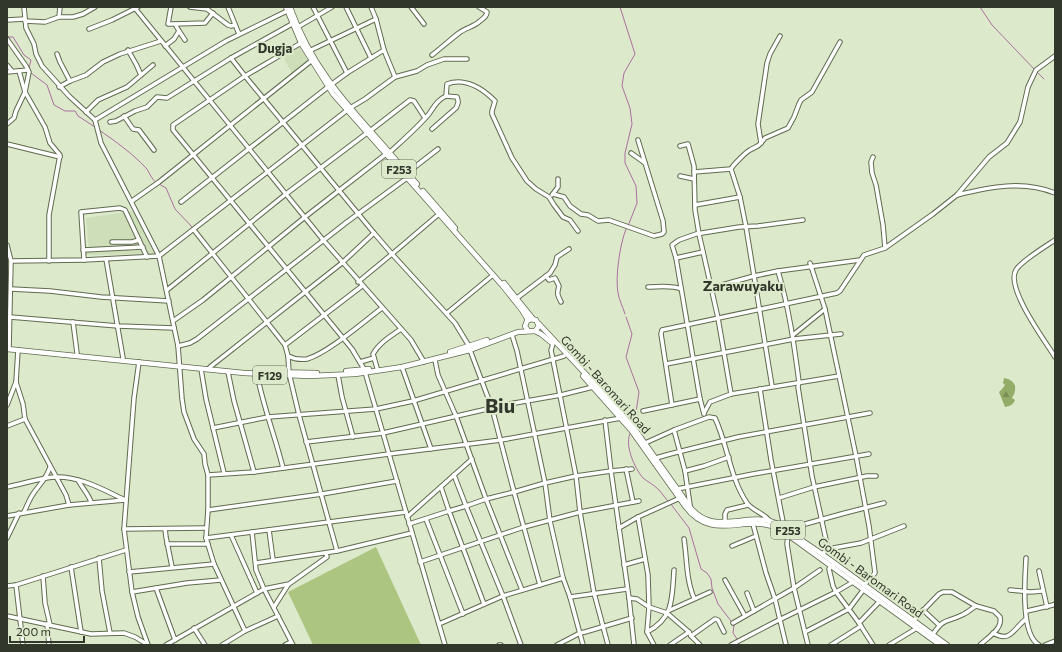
<svg xmlns="http://www.w3.org/2000/svg" width="1062" height="652" viewBox="0 0 1062 652" font-family="Commissioner,sans-serif">
	<defs>
		<pattern id="forest-firs" width="22" height="20" patternUnits="userSpaceOnUse"><rect width="22" height="20" fill="#93ad68"/><path d="M5 1l3.5 6h-7zM16 11l3.5 6h-7z" fill="#798e56"/></pattern>
	</defs>
	<rect width="100%" height="100%" fill="#dde9cb"/>
	<g fill="#cedeb8">
		<path d="M300 46 309 62 292 73 283 57Z"/>
		<path d="M134 211 155 254 84 255 83 249H89L86 218Z"/>
	</g>
	<path fill="url(#forest-firs)" d="M1004 378C1016 380 1018 389 1012 398L1015 400C1013 405 1010 406 1005 407L999 392 1002 389 1005 385 1003 383Z"/>
	<path fill="#acc682" d="M376 547 421 645H313L288 592Z"/>
	<g fill="none" stroke-linecap="round" stroke-linejoin="round">
		<g stroke="#aa70a0" stroke-width="1">
			<path d="M620 7 635 54 624 73 622 86 630 108 632 124 625 153V163L636 186 637 203 628 226"/>
			<path d="M980 7 992 25 1035 70"/>
			<path d="M7 36 8 37H13L24 55 31 60 29 68"/>
			<path d="M1037 72 1044 79"/>
			<path d="M31 73 47 85 54 105 65 111H75L78 116 95 127"/>
			<path d="M99 130C115 141 132 153 146 168 150 173 151 179 157 183"/>
			<path d="M159 184 166 188 175 209 193 228"/>
			<path d="M625 314C623 307 619 300 618 293 615 277 620 244 626 229"/>
			<path d="M626 317 632 334 626 357 639 392 636 412 639 421 636 427"/>
			<path d="M631 432C623 443 635 469 643 478 648 482 654 485 658 489 662 493 664 497 668 501"/>
			<path d="M670 503 689 528 701 569 707 573 711 579 712 588 718 604 734 625 733 633 737 639"/>
		</g>
		<g stroke="#606b50" stroke-width="5.5">
			<g id="minor">
				<path d="M134 7 324 241 411 340 424 362"/>
				<path d="M190 7 207 9 228 25 231 26 235 25"/>
				<path d="M228 7 239 34"/>
				<path d="M313 7 347 73"/>
				<path d="M346 7 371 58"/>
				<path d="M371 7 376 19 384 50 395 77"/>
				<path d="M411 7 424 24"/>
				<path d="M59 17 60 7"/>
				<path d="M7 20 25 19"/>
				<path d="M25 21 45 22 59 17H73L83 14 95 7"/>
				<path d="M175 24 205 23 213 13"/>
				<path d="M298 27 332 7"/>
				<path d="M89 29 112 20 138 7"/>
				<path d="M179 31 185 40"/>
				<path d="M7 39 26 66 29 72 25 92 16 111 14 118 7 124"/>
				<path d="M301 43 245 76 173 125V130L352 349 364 369"/>
				<path d="M165 46 174 39 179 31 175 24H168L171 7"/>
				<path d="M128 50 136 64 141 75"/>
				<path d="M309 51 376 19"/>
				<path d="M57 54 60 62 70 81"/>
				<path d="M432 55C441 48 450 40 459 33 465 28 474 27 480 21 484 18 487 16 487 12L479 7"/>
				<path d="M231 58 245 76 374 233"/>
				<path d="M7 65 12 71"/>
				<path d="M19 71 25 92 45 127 50 143 60 155 49 215V261"/>
				<path d="M7 72 28 70"/>
				<path d="M59 87 70 81 86 75 103 62 120 54 161 41"/>
				<path d="M86 112 98 100 127 87 153 65"/>
				<path d="M124 116 133 129 139 130 154 150"/>
				<path d="M95 120 226 41 287 11"/>
				<path d="M110 122 116 121 135 111 147 107 157 97 167 98 231 58 292 24"/>
				<path d="M432 129 456 108C458 104 459 102 457 97L446 96 447 84C465 77 483 89 495 101L492 111V114L512 158 527 181 536 189 549 197 554 205 563 217 570 220 578 231"/>
				<path d="M370 131 410 100 414 101 425 118"/>
				<path d="M761 143 765 138 788 128 794 117 799 104 801 100 812 92 840 42"/>
				<path d="M7 144 60 157"/>
				<path d="M680 146 688 144 694 166 695 210 699 234 718 318 731 394"/>
				<path d="M389 153C403 140 417 128 429 114 434 107 437 100 446 96"/>
				<path d="M631 153 645 163"/>
				<path d="M873 157 871 162 872 173 876 185 883 225 885 248 933 214 957 195 989 157 1007 143 1020 122 1028 87 1036 70 1055 56"/>
				<path d="M731 169C733 165 746 152 750 150 755 147 758 147 761 143L758 124 767 63 770 54 780 36"/>
				<path d="M694 172 731 169 740 197 746 227 772 386"/>
				<path d="M407 173 438 149"/>
				<path d="M680 176 694 179"/>
				<path d="M553 194 564 197 570 206 581 214 588 215 598 221 609 220 654 236 662 234 664 232 663 221 638 140"/>
				<path d="M552 195 558 187V179"/>
				<path d="M957 195C990 187 1022 180 1055 193"/>
				<path d="M132 201 159 182 311 61"/>
				<path d="M181 202 328 87 347 73 384 50"/>
				<path d="M695 205 740 197"/>
				<path d="M439 214 392 254 455 323 469 346"/>
				<path d="M194 230 285 345 288 356 289 373 299 415 337 551"/>
				<path d="M1055 240C1046 246 1020 262 1016 270 1005 287 1045 341 1055 357"/>
				<path d="M112 242H132L139 240"/>
				<path d="M7 245 11 261 9 349"/>
				<path d="M83 250 143 247"/>
				<path d="M676 258 703 252"/>
				<path d="M106 259 123 358"/>
				<path d="M84 260 81 212 120 208 125 210 147 257"/>
				<path d="M11 261 84 260 159 256 101 143 95 120 69 96 42 66 36 54 34 44 26 28 24 7"/>
				<path d="M810 263 825 309 856 456 869 526 875 573 864 585"/>
				<path d="M546 276 549 280 555 278 559 286C557 294 557 294 561 302"/>
				<path d="M648 287C658 287 672 285 681 289"/>
				<path d="M711 288 754 276 778 271 860 260"/>
				<path d="M11 289 50 291 101 297 169 301"/>
				<path d="M167 290 286 194 367 133"/>
				<path d="M517 298 550 273 555 265 557 257 569 249"/>
				<path d="M447 313 493 275"/>
				<path d="M10 317 118 326 174 328"/>
				<path d="M173 321 203 300 305 217 386 154"/>
				<path d="M73 322 77 353"/>
				<path d="M512 335 517 351 545 483 576 476 580 512 594 593 608 645"/>
				<path d="M793 335 825 309"/>
				<path d="M553 344 551 350 576 476 611 471 605 420"/>
				<path d="M285 345 362 286"/>
				<path d="M178 346 190 343 197 339 347 222 407 178"/>
				<path d="M470 350 492 408 514 492 545 483 550 521 563 578 570 597 583 645"/>
				<path d="M288 356C294 359 300 360 307 359 328 353 363 322 382 308"/>
				<path d="M435 360 438 375 456 416 486 499 514 492 540 585"/>
				<path d="M139 362 134 398 124 529 132 592 138 617 148 645"/>
				<path d="M360 362 374 358"/>
				<path d="M666 364 794 339 841 334"/>
				<path d="M210 367 342 263 374 233 392 254 358 282"/>
				<path d="M402 367 431 449"/>
				<path d="M377 368 373 354C379 343 391 336 401 329"/>
				<path d="M201 369 206 399 224 473"/>
				<path d="M228 372 234 401 254 472"/>
				<path d="M365 372 389 454 501 440 621 418"/>
				<path d="M257 374C263 406 275 436 283 468"/>
				<path d="M338 375 342 397 353 437"/>
				<path d="M16 382 23 404 25 419 66 495 69 505"/>
				<path d="M760 389 771 460 784 527"/>
				<path d="M7 405 16 382 18 350"/>
				<path d="M672 405 661 334 662 330 837 293 840 291 864 255 885 248"/>
				<path d="M643 411 700 399"/>
				<path d="M704 413 710 402 731 394 839 376"/>
				<path d="M704 414 700 399 676 258 672 245 679 240 696 234 739 227 758 226 803 220"/>
				<path d="M7 426 25 419"/>
				<path d="M213 428 268 417 376 409 413 401 564 356"/>
				<path d="M674 430 685 471 690 505"/>
				<path d="M306 442 383 433 509 404 561 395 593 387"/>
				<path d="M643 444 674 430 709 417 715 418C728 446 730 478 747 503 752 510 763 513 769 520"/>
				<path d="M656 458 670 454 738 437 804 425 798 387 799 382C794 344 789 308 778 271"/>
				<path d="M626 469 633 502"/>
				<path d="M632 469 611 471 629 598 634 645"/>
				<path d="M685 471 704 466 729 457"/>
				<path d="M208 475 254 472 389 454 445 645"/>
				<path d="M454 475 466 506 486 499 522 590"/>
				<path d="M78 480C82 488 88 493 91 502"/>
				<path d="M7 487C23 484 39 478 55 477 80 476 104 490 125 500"/>
				<path d="M441 487 449 511 466 506 503 596 521 645"/>
				<path d="M677 489 753 474 869 454"/>
				<path d="M779 498 814 487 867 476H876"/>
				<path d="M208 510 322 494 397 481"/>
				<path d="M24 512C27 506 29 500 33 494 39 485 47 478 50 467"/>
				<path d="M7 516 69 505 125 500"/>
				<path d="M407 517 472 459"/>
				<path d="M638 517 648 575 649 607 647 632 654 645"/>
				<path d="M426 519 463 614"/>
				<path d="M725 522V514L727 510 748 505"/>
				<path d="M409 524 449 511 484 604"/>
				<path d="M753 524 766 573 775 599 786 645"/>
				<path d="M619 528 638 517 680 498"/>
				<path d="M124 529 206 528"/>
				<path d="M165 529 166 537 172 567"/>
				<path d="M269 530 273 560"/>
				<path d="M789 531 798 526 845 513 884 503"/>
				<path d="M252 532 256 570 264 589 293 645"/>
				<path d="M231 535 257 593"/>
				<path d="M788 535 787 544 794 588 808 645"/>
				<path d="M7 538 19 513"/>
				<path d="M206 538 406 512"/>
				<path d="M684 539C687 558 686 580 694 598"/>
				<path d="M167 544H208"/>
				<path d="M732 546 756 536"/>
				<path d="M828 549 812 476 804 425 870 413"/>
				<path d="M822 554 828 549 861 543 904 526"/>
				<path d="M99 558 102 591 110 633"/>
				<path d="M1026 558C1025 578 1020 634 1039 645"/>
				<path d="M420 562 524 527 580 512 639 501"/>
				<path d="M256 563 337 551 412 533"/>
				<path d="M624 565 645 559"/>
				<path d="M833 565 830 567 829 569 833 586 836 592 859 623 873 645"/>
				<path d="M71 567 81 632"/>
				<path d="M1039 571 1047 607"/>
				<path d="M129 572 214 564"/>
				<path d="M43 576 45 603 50 625"/>
				<path d="M725 580 745 616"/>
				<path d="M16 585 23 645"/>
				<path d="M7 586 16 585 126 550"/>
				<path d="M156 588 175 640"/>
				<path d="M1010 590 1030 592 1043 591"/>
				<path d="M132 592 187 583 221 580"/>
				<path d="M747 593 754 611"/>
				<path d="M570 597 627 589"/>
				<path d="M629 598 637 599 649 607 667 613 689 632 691 636"/>
				<path d="M274 607 288 585"/>
				<path d="M670 610 710 592"/>
				<path d="M923 610 939 625"/>
				<path d="M1027 611 1053 605 1055 604"/>
				<path d="M7 616 91 634 124 633 135 637 148 645"/>
				<path d="M914 620 939 594 943 592H952L976 606 994 611 1000 617C1003 629 988 637 980 645"/>
				<path d="M733 623 794 588 820 570"/>
				<path d="M859 623 880 601"/>
				<path d="M47 624 49 645"/>
				<path d="M439 624 503 596 563 578"/>
				<path d="M194 628 205 645"/>
				<path d="M245 631 214 564 206 538 208 510V475L205 464 204 454 194 439 184 412 182 399 178 346 159 256 350 108 365 99 395 77 417 71 427 65 444 59H467"/>
				<path d="M647 632C674 618 672 598 674 570"/>
				<path d="M805 632 849 609 864 589"/>
				<path d="M993 633C1011 643 1013 629 1026 619"/>
				<path d="M933 634C945 617 946 623 962 615 967 613 971 609 976 606"/>
				<path d="M166 645 264 589 289 584 327 557 326 553"/>
				<path d="M222 645 245 631 278 616"/>
				<path d="M285 645 291 642"/>
				<path d="M499 645H501"/>
				<path d="M557 645 580 633 585 632 632 618"/>
				<path d="M670 645 689 632"/>
				<path d="M700 645 691 636 715 619 718 620 724 632"/>
				<path d="M731 645 773 623 836 592 853 582"/>
				<path d="M831 645 861 626"/>
				<path d="M889 645 917 628"/>
				<path d="M1045 645 1055 641"/>
			</g>
		</g>
		<g stroke="#606b50" stroke-width="6">
			<g id="major">
				<path d="M286 7 301 43 333 94 502 285 522 310 528 320"/>
				<path d="M290 7C310 64 343 101 383 145 394 158 405 171 417 184"/>
				<path d="M423 191 455 228"/>
				<path d="M504 283 533 319"/>
				<path d="M539 324 594 383 634 428 690 507C713 537 747 511 776 523L822 554 947 645"/>
				<path d="M535 331 541 334 552 343"/>
				<path d="M7 349 244 373 309 376 355 374 402 367 470 350 518 332 535 331 539 326 536 320 531 319 527 321 525 326 528 331"/>
				<path d="M450 352 487 340"/>
				<path d="M346 371 369 369"/>
				<path d="M267 372 317 373"/>
				<path d="M583 376 631 430 685 506C713 544 746 512 780 529L940 645"/>
			</g>
		</g>
		<use href="#minor" stroke="#fff" stroke-width="3.5"/>
		<use href="#major" stroke="#fff" stroke-width="4.5"/>
	</g>
	<g text-anchor="middle" dominant-baseline="central" stroke-width="4" stroke-linejoin="round" paint-order="stroke">
		<g fill="#dde9cb" stroke="#656c5c" stroke-width="1">
			<rect x="382" y="160" width="34" height="18" rx="3"/>
			<rect x="253" y="366" width="34" height="18" rx="3"/>
			<rect x="771" y="521" width="34" height="18" rx="3"/>
		</g>
		<g font-size="11" font-weight="bold" fill="#32372c">
			<text x="399" y="169">F253</text>
			<text x="270" y="375">F129</text>
			<text x="788" y="530">F253</text>
		</g>
		<g font-size="12" fill="#32372c" stroke="#dde9cb">
			<text transform="translate(606 384) rotate(48)">Gombi - Baromari Road</text>
			<text transform="translate(871 577) rotate(36)">Gombi - Baromari Road</text>
		</g>
		<g font-size="13" font-weight="bold" fill="#32372c" stroke="#dde9cb">
			<text x="275" y="48">Dugja</text>
		</g>
		<g font-size="14" font-weight="bold" fill="#32372c" stroke="#dde9cb">
			<text x="743" y="285">Zarawuyaku</text>
		</g>
		<g font-size="20" font-weight="bold" fill="#32372c" stroke="#dde9cb">
			<text x="500" y="405">Biu</text>
		</g>
	</g>
	<rect width="1062" height="652" fill="none" stroke="#32372c" stroke-width="16"/>
	<path d="M10 636v6h74v-6" fill="none" stroke="#32372c" stroke-width="2"/>
	<text x="16" y="636" font-size="12" fill="#32372c" stroke="#dde9cb" stroke-width="3" paint-order="stroke">200 m</text>
</svg>
